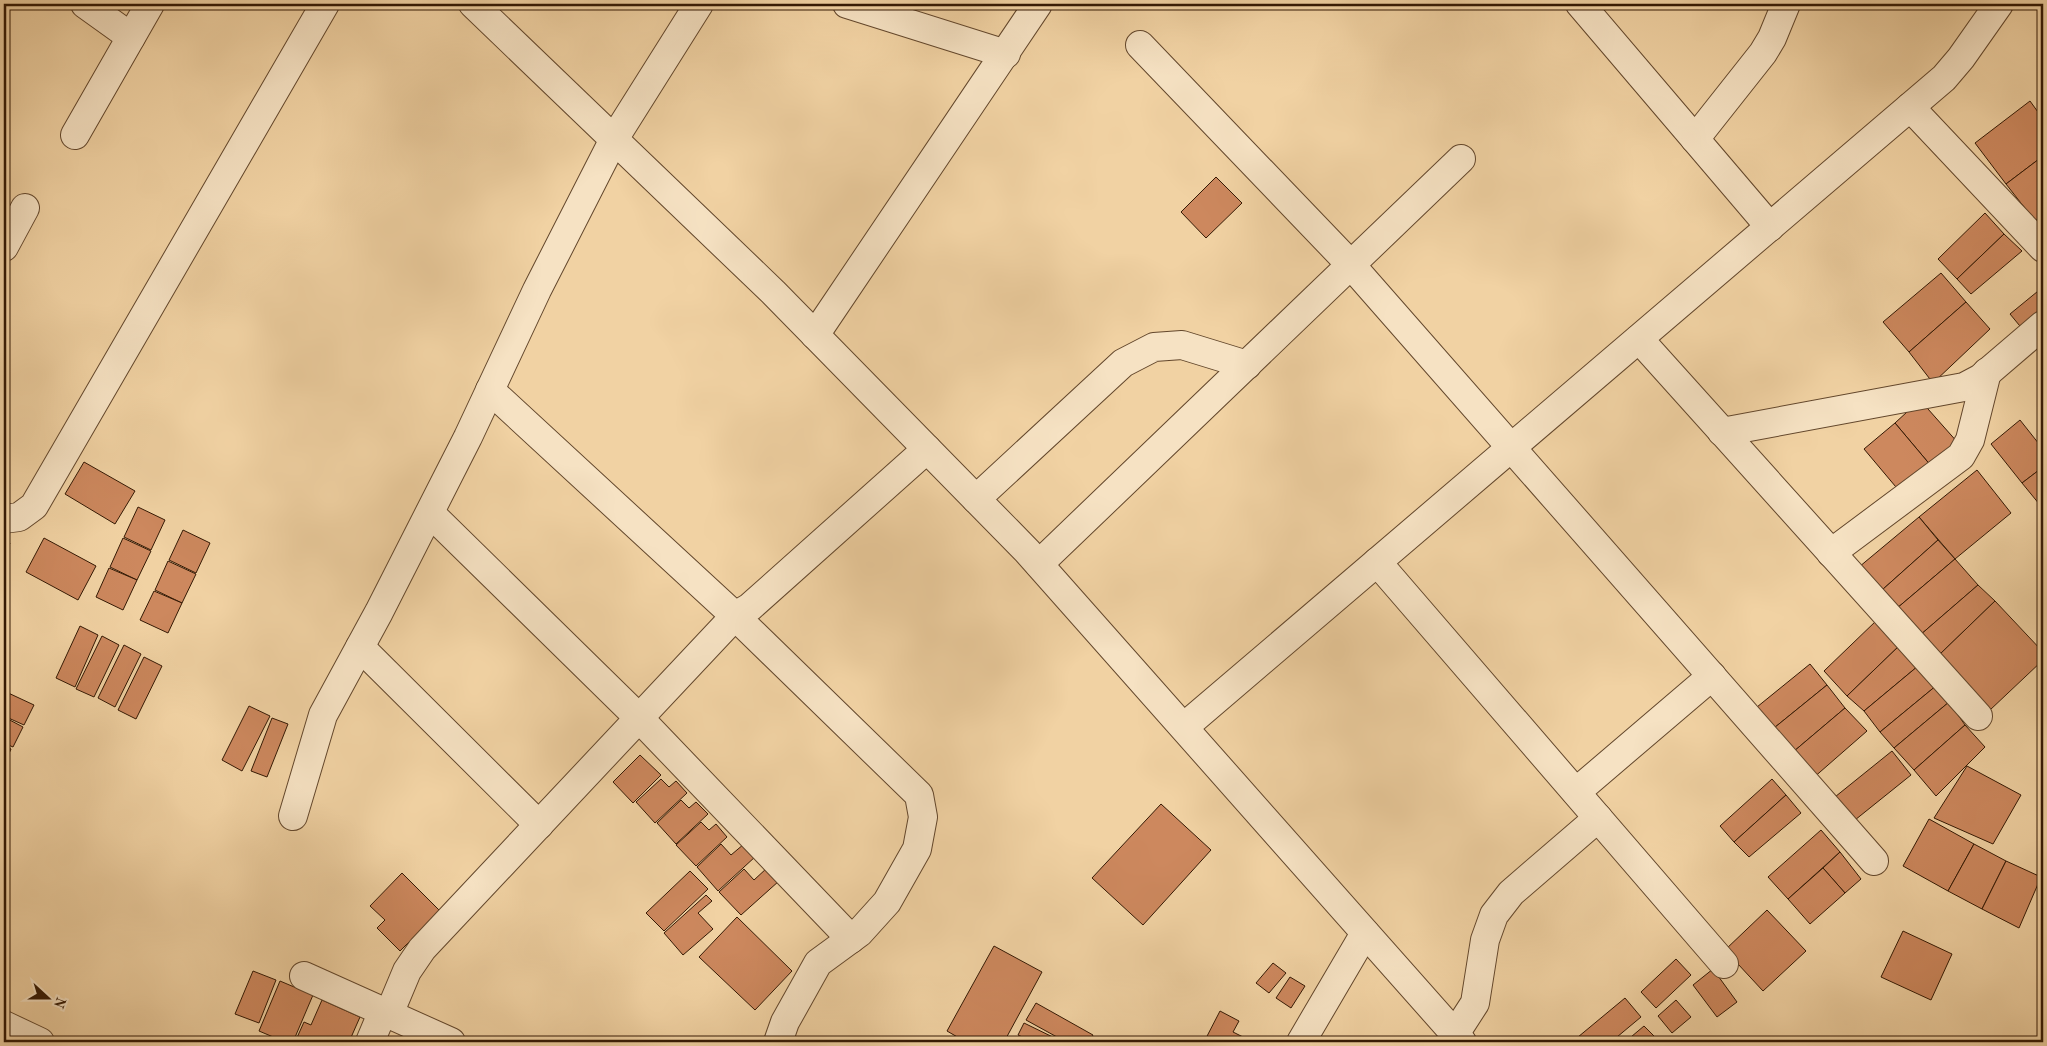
<svg xmlns="http://www.w3.org/2000/svg" width="2047" height="1046" viewBox="0 0 2047 1046" font-family="'Old Standard TT',serif">
	<rect width="100%" height="100%" fill="#f1d2a3"/>
	<filter id="stains"><feTurbulence type="fractalNoise" baseFrequency=".004" numOctaves="4"/><feColorMatrix values="0 0 0 0 .2 0 0 0 0 .09 0 0 0 0 .02 0 0 0 .5 -.17"/></filter>
	<radialGradient id="worn" r=".72"><stop offset=".6" stop-color="#630" stop-opacity="0"/><stop offset="1" stop-color="#630" stop-opacity=".3"/></radialGradient>
	<g fill="#cd885e" stroke="#341904">
		<path d="M2030 101 2043 119V156L2006 184 1975 143Z"/>
		<path d="M2043 156V214L2035 221 2006 184Z"/>
		<path d="M1216 177 1242 203 1206 238 1181 212Z"/>
		<path d="M1985 213 2004 234 1957 279 1938 259Z"/>
		<path d="M2004 234 2022 251 1971 294 1957 279Z"/>
		<path d="M1941 273 1966 302 1909 352 1883 322Z"/>
		<path d="M2043 287V354L2010 314Z"/>
		<path d="M1966 302 1990 329 1933 383 1909 352Z"/>
		<path d="M1920 400 1959 444 1932 467 1895 423Z"/>
		<path d="M2020 420 2043 449V467L2022 483 1991 444Z"/>
		<path d="M1895 423 1932 467 1901 493 1864 449Z"/>
		<path d="M84 462 135 491 115 524 65 494Z"/>
		<path d="M2043 467V502L2040 505 2022 483Z"/>
		<path d="M1977 470 2011 513 1955 559 1919 517Z"/>
		<path d="M138 507 165 520 151 550 124 537Z"/>
		<path d="M1919 517 1938 540 1882 590 1859 567Z"/>
		<path d="M183 530 210 543 196 573 169 560Z"/>
		<path d="M44 538 96 566 78 600 26 572Z"/>
		<path d="M123 538 151 551 137 580 110 567Z"/>
		<path d="M4 540 10 543 4 557Z"/>
		<path d="M1938 540 1955 559 1896 609 1882 590Z"/>
		<path d="M1955 559 1978 585 1919 636 1896 609Z"/>
		<path d="M168 561 196 574 182 603 155 590Z"/>
		<path d="M109 568 137 580 123 610 96 597Z"/>
		<path d="M1978 585 1995 601 1938 656 1919 636Z"/>
		<path d="M154 591 182 603 168 633 140 620Z"/>
		<path d="M1995 601 2043 652V660L1990 710 1938 656Z"/>
		<path d="M1877 620 1900 645 1847 696 1824 671Z"/>
		<path d="M80 626 98 635 75 687 56 678Z"/>
		<path d="M102 636 119 645 94 697 76 689Z"/>
		<path d="M124 645 141 654 115 707 98 698Z"/>
		<path d="M1900 645 1918 666 1864 711 1847 696Z"/>
		<path d="M144 657 162 666 136 719 118 710Z"/>
		<path d="M1810 664 1827 685 1774 728 1757 707Z"/>
		<path d="M1918 666 1937 685 1880 732 1864 711Z"/>
		<path d="M1827 685 1845 708 1793 752 1774 728Z"/>
		<path d="M1937 685 1949 702 1894 748 1880 732Z"/>
		<path d="M4 691 34 705 24 725 4 716Z"/>
		<path d="M1949 702 1965 725 1914 770 1894 748Z"/>
		<path d="M249 706 270 716 242 771 222 760Z"/>
		<path d="M1845 708 1867 731 1812 779 1793 752Z"/>
		<path d="M4 717 23 727 13 747 4 743Z"/>
		<path d="M272 718 288 724 267 777 251 771Z"/>
		<path d="M1965 725 1985 747 1936 796 1914 770Z"/>
		<path d="M4 745 11 749 4 765Z"/>
		<path d="M1892 751 1911 775 1850 824 1825 805Z"/>
		<path d="M640 755 661 775 633 803 613 782Z"/>
		<path d="M1967 766 2021 795 1993 844 1934 818Z"/>
		<path d="M661 779 669 787 676 781 687 793 655 823 636 802Z"/>
		<path d="M1772 779 1786 795 1734 842 1720 826Z"/>
		<path d="M1786 795 1801 813 1749 857 1734 842Z"/>
		<path d="M681 800 689 808 696 802 708 814 676 844 657 823Z"/>
		<path d="M1161 804 1211 850 1143 925 1092 878Z"/>
		<path d="M1929 819 1974 844 1948 891 1903 866Z"/>
		<path d="M701 822 709 830 716 824 727 837 696 866 676 845Z"/>
		<path d="M1821 830 1840 852 1788 899 1768 877Z"/>
		<path d="M721 844 731 855 744 844 756 856 718 891 697 867Z"/>
		<path d="M1974 844 2006 861 1982 909 1948 891Z"/>
		<path d="M1840 852 1861 879 1845 893 1823 868Z"/>
		<path d="M2006 861 2041 877 2019 928 1982 909Z"/>
		<path d="M767 868 779 881 741 915 719 892 744 869 754 880Z"/>
		<path d="M1823 868 1845 893 1810 924 1788 899Z"/>
		<path d="M690 871 708 889 664 931 646 913Z"/>
		<path d="M402 873 440 911 400 951 377 928 385 920 370 906Z"/>
		<path d="M706 895 712 901 698 913 713 929 683 955 664 933Z"/>
		<path d="M1767 910 1806 951 1763 991 1725 950Z"/>
		<path d="M737 917 792 971 755 1010 699 957Z"/>
		<path d="M1903 931 1952 954 1931 1000 1881 977Z"/>
		<path d="M994 946 1042 972 1004 1042H966L947 1031Z"/>
		<path d="M1676 959 1691 975 1656 1008 1641 992Z"/>
		<path d="M1273 963 1286 973 1269 993 1256 983Z"/>
		<path d="M1713 969 1737 1002 1717 1017 1693 985Z"/>
		<path d="M253 971 276 980 259 1023 235 1014Z"/>
		<path d="M1290 977 1305 986 1291 1008 1276 998Z"/>
		<path d="M280 981 313 995 293 1042H285L259 1031Z"/>
		<path d="M1625 998 1641 1017 1611 1042H1572Z"/>
		<path d="M322 1000 360 1017 349 1042H295L304 1022 311 1025Z"/>
		<path d="M1676 1000 1691 1017 1672 1033 1658 1016Z"/>
		<path d="M1036 1003 1093 1035 1089 1042H1066L1026 1020Z"/>
		<path d="M1220 1011 1239 1021 1233 1032 1253 1042H1204Z"/>
		<path d="M1024 1023 1063 1042H1033L1018 1035Z"/>
		<path d="M1644 1026 1655 1037 1649 1042H1625Z"/>
	</g>
	<g fill="none" stroke-linecap="round" stroke-linejoin="round">
		<g stroke="#63472c" stroke-width="30">
			<g id="minor">
				<path d="M85 4 131 37"/>
				<path d="M847 4 1006 54"/>
				<path d="M1580 4 1770 227"/>
				<path d="M1140 45 1351 265 1874 861"/>
				<path d="M1910 107 2043 248"/>
				<path d="M75 135 150 4"/>
				<path d="M1695 139 1763 53 1772 38 1786 4"/>
				<path d="M4 247 25 208"/>
				<path d="M815 335 1038 4"/>
				<path d="M1639 339 1978 716"/>
				<path d="M490 390 735 616 919 795 923 817 917 849 887 902 859 933 818 963 785 1022 778 1042"/>
				<path d="M1722 432 1964 387 1981 378 2043 325"/>
				<path d="M976 499 1123 363 1154 347 1182 345 1247 365"/>
				<path d="M430 513 639 718 851 939"/>
				<path d="M4 519 19 517 34 506 325 4"/>
				<path d="M1831 553 1961 456 1970 440 1987 372"/>
				<path d="M1377 562 1724 964"/>
				<path d="M1039 564 1461 159"/>
				<path d="M360 647 539 825"/>
				<path d="M1184 727 1944 78 1961 58 1999 4"/>
				<path d="M1576 792 1712 676"/>
				<path d="M293 816 323 715 379 612 468 437 537 290 614 139 699 4"/>
				<path d="M304 976 451 1042"/>
				<path d="M389 1014 407 971 422 949 735 616 750 607 927 449"/>
				<path d="M4 1025 40 1042"/>
				<path d="M1455 1034 1475 1003 1485 940 1494 915 1511 893 1598 818"/>
				<path d="M370 1042 383 1011"/>
				<path d="M1301 1042 1365 933"/>
			</g>
		</g>
		<g stroke="#63472c" stroke-width="30">
			<path id="tertiary" d="M473 4 773 292 1027 551 1462 1042"/>
		</g>
		<use href="#minor" stroke="#f6e2c3" stroke-width="28"/>
		<use href="#tertiary" stroke="#f6e2c3" stroke-width="28"/>
	</g>
	<rect width="2047" height="1046" fill="none" stroke="#f1d2a3" stroke-width="20"/>
	<rect x="5" y="5" width="2037" height="1036" fill="none" stroke="#341904" stroke-width="2.5"/>
	<rect x="10" y="10" width="2027" height="1026" fill="none" stroke="#341904"/>
	<g transform="translate(48 998) rotate(111)" stroke="#f6e2c3" stroke-width="4" paint-order="stroke">
	<path d="M0-4L9 19L0 12L-9 19Z" fill="#341904"/>
	<text y="-8" font-size="14" font-weight="bold" text-anchor="middle" fill="#341904">N</text>
	</g>
	<rect width="100%" height="100%" filter="url(#stains)"/>
	<rect width="100%" height="100%" fill="url(#worn)"/>
</svg>
